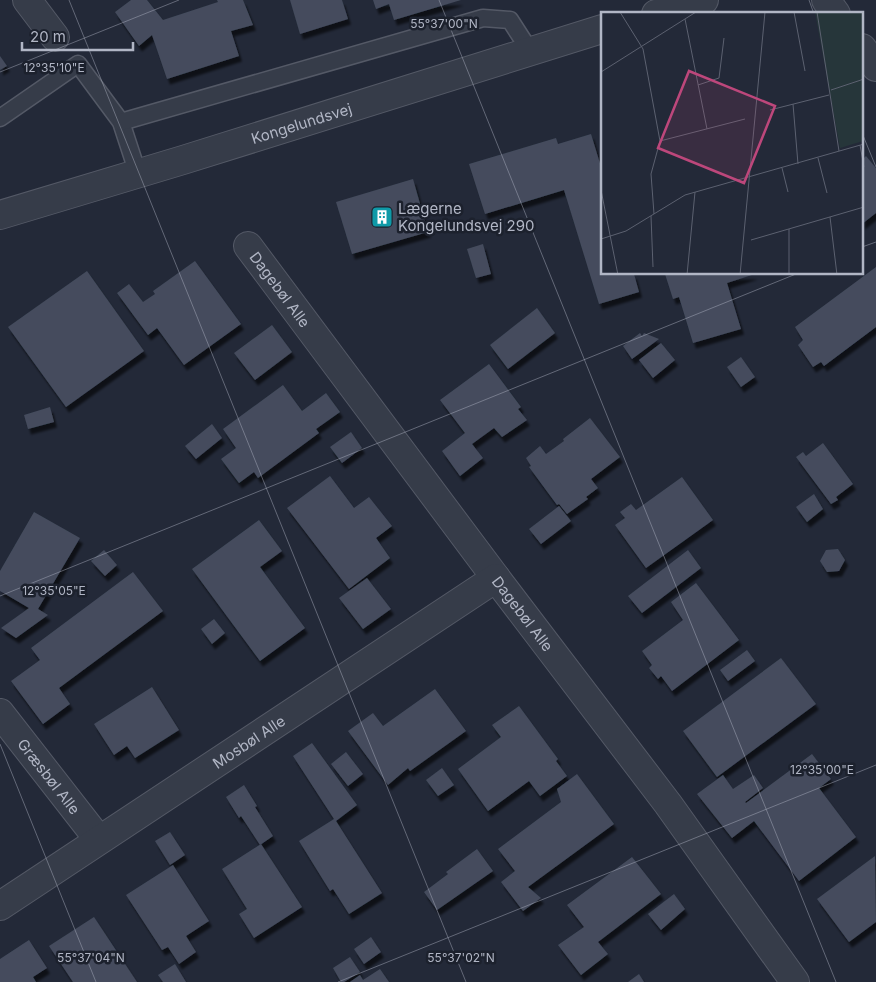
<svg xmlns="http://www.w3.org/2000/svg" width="876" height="982" viewBox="0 0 876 982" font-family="Inter,sans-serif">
	<defs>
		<filter id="shadow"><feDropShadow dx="3" dy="5.5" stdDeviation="1" flood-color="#0009"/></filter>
	</defs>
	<rect width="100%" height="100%" fill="#232938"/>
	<g fill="#444c5d" filter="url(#shadow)">
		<path d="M131 0H147L163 20 218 2 217 0H243L253 25 231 31 239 56 167 79 152 35 139 46 115 12Z"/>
		<path d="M290 0H342L348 19 300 34Z"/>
		<path d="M373 0H461L394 20 389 4 376 9Z"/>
		<path d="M0 56 7 66 0 70Z"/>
		<path d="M591 134 602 170V274H634L639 292 599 304 564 190 485 214 469 164 556 138 558 144Z"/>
		<path d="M862 156 864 158 866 156 876 168V213L862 224Z"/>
		<path d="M413 179 428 232 352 254 336 202Z"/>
		<path d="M483 244 491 274 476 278 467 249Z"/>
		<path d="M195 261 241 324 184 365 157 328 148 335 117 293 129 284 143 302 155 294 153 291Z"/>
		<path d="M876 267V327L824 366 821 362 813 367 798 345 803 340 795 327Z"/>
		<path d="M87 271 144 351 66 407 8 327Z"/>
		<path d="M665 274H755L727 283 741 329 693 343 679 297 673 299Z"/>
		<path d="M537 308 555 333 508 369 490 345Z"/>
		<path d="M272 325 292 352 255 380 234 353Z"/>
		<path d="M640 333 642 336 644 333 659 339 632 359 623 346Z"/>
		<path d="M661 343 675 360 653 378 639 360Z"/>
		<path d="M741 357 755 377 741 387 727 367Z"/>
		<path d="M489 364 521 407 518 409 527 420 502 437 494 428 472 444 483 458 460 476 442 451 465 433 440 400Z"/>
		<path d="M283 385 302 411 326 393 340 412 316 429 319 433 258 478 254 472 239 483 221 459 236 448 223 429Z"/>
		<path d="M50 407 54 422 28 429 24 415Z"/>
		<path d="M590 418 620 457 591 479 598 488 586 497 588 499 567 514 559 504 557 505 529 467 531 466 526 458 540 446 546 454 564 441 563 439Z"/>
		<path d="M212 424 222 438 196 459 185 446Z"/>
		<path d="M351 432 362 448 342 463 330 447Z"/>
		<path d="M823 443 853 484 836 497 838 500 831 504 796 457 803 452 806 456Z"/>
		<path d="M330 476 354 508 369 497 392 526 376 538 390 558 349 589 287 508Z"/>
		<path d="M682 477 713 520 646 568 615 525 625 518 620 512 631 504 636 510Z"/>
		<path d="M814 494 823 509 807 522 796 507Z"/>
		<path d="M559 506 571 521 541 544 529 529Z"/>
		<path d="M34 512 80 538 38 609 48 615 16 638 1 628 29 608 0 591V571Z"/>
		<path d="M259 520 282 551 260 567 305 628 260 661 192 569Z"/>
		<path d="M838 549 845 560 839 571 827 572 820 561 826 550Z"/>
		<path d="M104 550 117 565 105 576 91 561Z"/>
		<path d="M688 550 701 568 642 613 628 596Z"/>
		<path d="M133 572 163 611 59 688 70 704 43 724 11 681 40 660 31 648Z"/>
		<path d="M367 578 391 609 363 629 339 598Z"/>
		<path d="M696 583 739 640 672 691 661 676 658 679 649 668 652 665 642 651 683 620 671 602Z"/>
		<path d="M214 619 225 633 212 644 201 629Z"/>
		<path d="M747 650 755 661 728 681 720 670Z"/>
		<path d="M781 658 816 704 717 777 683 731Z"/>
		<path d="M152 687 179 730 135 758 127 746 114 755 94 724Z"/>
		<path d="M435 689 466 731 410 771 408 768 388 785 348 731 373 713 383 726Z"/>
		<path d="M519 706 558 759 556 761 567 776 540 796 529 781 488 811 458 769 501 737 492 725Z"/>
		<path d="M312 743 357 805 336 821 382 893 349 914 333 889 330 891 299 841 334 819 293 756Z"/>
		<path d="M346 752 363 774 348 786 331 764Z"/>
		<path d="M812 754 831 779 819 788 856 837 799 881 754 821 732 838 697 794 723 775 733 789 754 775 763 788 745 802 746 803Z"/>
		<path d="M442 768 454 785 438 796 426 780Z"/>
		<path d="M577 774 614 824 528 887 541 898 523 911 501 882 515 871 498 849 561 802 557 789Z"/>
		<path d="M244 785 257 806 255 807 273 836 260 845 241 816 239 818 226 797Z"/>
		<path d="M170 832 185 855 170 865 155 841Z"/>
		<path d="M261 844 302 907 254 938 239 914 247 909 222 869Z"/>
		<path d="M477 849 493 871 437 910 424 892 448 874 446 872Z"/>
		<path d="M875 856 876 922 849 942 817 899Z"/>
		<path d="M632 857 661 894 598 942 608 954 581 975 558 945 584 927 567 905Z"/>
		<path d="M173 865 209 921 186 936 196 952 179 964 168 947 162 950 126 895Z"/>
		<path d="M674 894 685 909 661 930 648 914Z"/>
		<path d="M94 917 137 982H73L49 946Z"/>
		<path d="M371 937 381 952 364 964 354 949Z"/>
		<path d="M29 940 47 968 33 977 36 982H0V959Z"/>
		<path d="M350 957 360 972 344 982H341L333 968Z"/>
		<path d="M175 964 186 982H163L158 975Z"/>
		<path d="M380 969 389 982H350L360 975 363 980Z"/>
		<path d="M639 974 644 982H628Z"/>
	</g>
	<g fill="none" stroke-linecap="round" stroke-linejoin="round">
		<g stroke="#545966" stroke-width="19">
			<g id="service">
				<path d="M0 118 78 64 121 122 138 174"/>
				<path d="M121 122 483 18 510 20 530 51"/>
			</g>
		</g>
		<g stroke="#545966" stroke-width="30">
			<g id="minor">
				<path d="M27 0 55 37"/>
				<path d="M826 0 836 14"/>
				<path d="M862 48 876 67"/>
				<path id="s1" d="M248 246 496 578 668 804 795 982"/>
				<path id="s2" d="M0 713 99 840"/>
				<path id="s3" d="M0 906 496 578"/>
			</g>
		</g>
		<g stroke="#545966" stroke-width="30">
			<g id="tertiary">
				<path d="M656 14 704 0"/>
				<path id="s4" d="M0 215 183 160 602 29"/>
			</g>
		</g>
		<use href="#service" stroke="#363c49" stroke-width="16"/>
		<use href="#minor" stroke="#363c49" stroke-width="28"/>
		<use href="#tertiary" stroke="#363c49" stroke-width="28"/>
	</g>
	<path fill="none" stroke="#b1b6c5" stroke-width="1" stroke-opacity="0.45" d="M69 0 466 982M439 0 836 982M809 0 814 14M0 72 179 0M862 133 876 167M862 247 876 242M0 596 796 274M0 744 96 982M338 982 876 765"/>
	<defs>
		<g id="building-square" transform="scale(1.125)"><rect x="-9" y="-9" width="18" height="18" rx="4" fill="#0f9aa8" stroke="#1c212d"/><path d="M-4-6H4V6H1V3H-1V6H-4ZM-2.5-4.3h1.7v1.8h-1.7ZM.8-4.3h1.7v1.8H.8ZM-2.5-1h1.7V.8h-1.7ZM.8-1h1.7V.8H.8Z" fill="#fff"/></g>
	</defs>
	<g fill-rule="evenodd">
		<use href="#building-square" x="382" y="217"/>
	</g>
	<g text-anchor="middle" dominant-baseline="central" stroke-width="5" stroke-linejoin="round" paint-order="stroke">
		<g font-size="15" fill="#b1b6c5" stroke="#1c212d">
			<text stroke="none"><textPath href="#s4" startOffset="315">Kongelundsvej</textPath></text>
			<text stroke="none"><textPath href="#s1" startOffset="54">Dagebøl Alle</textPath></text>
			<text stroke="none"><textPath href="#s1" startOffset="459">Dagebøl Alle</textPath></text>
			<text stroke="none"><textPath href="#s3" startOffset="298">Mosbøl Alle</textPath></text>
			<text stroke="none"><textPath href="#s2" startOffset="80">Græsbøl Alle</textPath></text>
		</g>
		<g font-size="15" fill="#b1b6c5" stroke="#1c212d" text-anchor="start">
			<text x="398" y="208">Lægerne<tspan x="398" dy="17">Kongelundsvej 290</tspan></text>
		</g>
	</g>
	<g transform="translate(601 12)">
		<rect width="262" height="262" fill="#232938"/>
		<path d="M214 0H262V129L239 136Z" fill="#26363a"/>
		<path fill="none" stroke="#5c6170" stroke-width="1" d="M19 0 42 37 59 129 50 162 53 202M193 0 204 59M216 0 238 139M84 7 106 117M0 60 95 0M97 73 118 66 123 26M230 78 263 67M192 92 197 152M169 98 228 83M59 129 144 107M259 133 263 155M217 146 226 181M181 156 187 180M0 178 17 263M50 204 52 255M229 205 236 263M188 217V263M0 227 25 219 84 183 263 132M150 228 263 195M86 263 94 180M139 263 164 0"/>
		<path fill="#bd477b" fill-opacity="0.15" stroke="#bd477b" stroke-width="2.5" d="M88 59 174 94 143 171 57 136Z"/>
		<rect width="262" height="262" fill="none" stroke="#b1b6c5" stroke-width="2.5"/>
	</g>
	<g font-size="12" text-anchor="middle" fill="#b1b6c5" stroke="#1c212d" stroke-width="5" stroke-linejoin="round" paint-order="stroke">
		<text x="444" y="28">55°37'00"N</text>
		<text x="54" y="72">12°35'10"E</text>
		<text x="54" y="595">12°35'05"E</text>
		<text x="822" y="774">12°35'00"E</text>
		<text x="91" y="962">55°37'04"N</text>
		<text x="461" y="962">55°37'02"N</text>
	</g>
	<path d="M22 42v8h111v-8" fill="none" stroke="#b1b6c5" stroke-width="2.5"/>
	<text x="30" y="42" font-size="15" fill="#b1b6c5" stroke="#1c212d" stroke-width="4" paint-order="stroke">20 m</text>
</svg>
